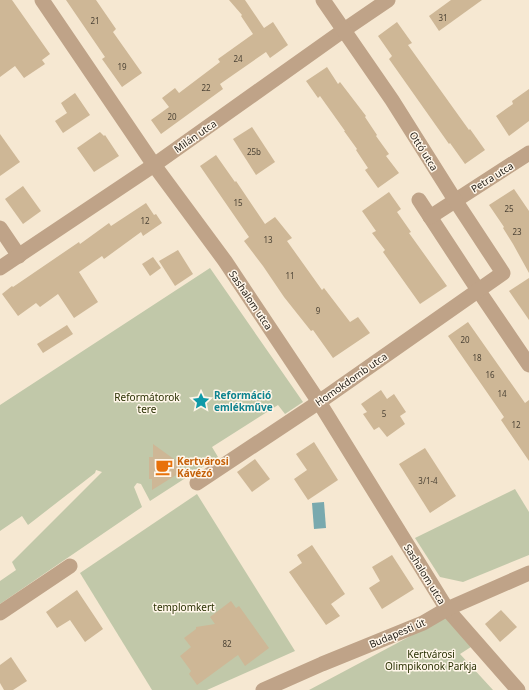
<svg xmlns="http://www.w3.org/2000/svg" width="529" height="690" viewBox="0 0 529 690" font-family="'Noto Sans',sans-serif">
	<rect width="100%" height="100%" fill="#f6e8d2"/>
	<g fill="#c1c8a9">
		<path d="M210 268 303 402 285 414 278 405 212 447 218 457 150 501 141 484 137 483 134 487 142 507 0 604V581L16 570 12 562 102 472 96 470 95 473 28 525 22 516 0 531V405Z"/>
		<path d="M515 489 529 512V555L463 582 440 577 415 538Z"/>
		<path d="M197 494 295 651 207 690H152L80 573Z"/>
		<path d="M450 615 474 645 460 654 493 690H309Z"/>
	</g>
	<path fill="#79a9ae" d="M324 502 326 528 314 529 312 503Z"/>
	<g fill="#ceb796">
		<path d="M0 0H12L50 54 42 60 45 64 24 78 15 66 0 77Z"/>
		<path d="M66 0H96L116 29 113 32 142 73 122 87 102 59 105 57Z"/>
		<path d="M229 0H245L264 28 273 22 288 45 270 58 266 52 220 84 223 89 161 134 151 120 169 107 162 98 175 88 179 93 220 62 218 59 253 34 241 16 242 15Z"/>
		<path d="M451 0H482L439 31 429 16Z"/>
		<path d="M397 22 412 43 408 45 469 130 470 129 485 150 465 164 450 143 449 144 389 59 392 56 378 36Z"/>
		<path d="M327 67 338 84 340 82 366 116 365 117 377 135 376 136 389 154 386 156 399 173 378 188 365 170 368 168 356 150 357 149 344 131H345L320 96 318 98 306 81Z"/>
		<path d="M529 89V121L509 136 496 116 513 104 512 101Z"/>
		<path d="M75 93 90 115 63 133 55 121 67 113 61 103Z"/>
		<path d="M252 127 275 162 256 175 233 139Z"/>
		<path d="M100 132 104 136 105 135 119 156 94 172 77 148Z"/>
		<path d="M0 134 20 162 0 176Z"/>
		<path d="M216 155 235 182 236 181 265 224 275 217 292 238 287 241 322 290 324 288 350 322 358 317 370 333 333 358 313 330 311 331 284 297 263 266 244 241 249 237 200 166Z"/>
		<path d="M23 186 41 211 23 224 5 199Z"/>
		<path d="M514 189 529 211V273L513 244 503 228 504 227 489 205Z"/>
		<path d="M389 192 401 209 397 212 411 232 409 233 447 286 420 304 383 252 385 250 372 233 376 231 362 211Z"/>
		<path d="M146 203 154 215 156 214 162 223 143 236 141 232 104 259 102 256 79 272 98 302 74 318 58 294 40 307 36 303 18 316 2 294 12 286 13 287 79 242 80 244 109 223 111 226Z"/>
		<path d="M178 250 193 274 175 286 159 261Z"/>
		<path d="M153 257 161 268 150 276 142 264Z"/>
		<path d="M529 278V320L509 291Z"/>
		<path d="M468 322 525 403 529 400V461L501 420 504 417 448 336Z"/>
		<path d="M67 325 73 334 43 353 37 344Z"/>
		<path d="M381 390 387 399 394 394 406 412 400 416 405 424 387 437 379 427 374 430 363 414 367 412 361 404Z"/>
		<path d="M314 442 338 480 308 500 294 479 307 470 296 454Z"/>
		<path d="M153 444 178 462 180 465V469L176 475 152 490V479H149V457H153Z"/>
		<path d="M425 448 456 496 430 513 399 464Z"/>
		<path d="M255 459 270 479 252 492 237 472Z"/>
		<path d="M312 545 345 594 331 604 340 616 326 625 289 572 302 563 297 555Z"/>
		<path d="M392 555 414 589 382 609 369 588 380 581 372 567Z"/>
		<path d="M77 590 103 629 85 642 70 620 57 628 46 612Z"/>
		<path d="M231 601 236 608 239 606 269 648 245 666 238 655 197 685 189 674 191 671 180 656 191 647 184 638 196 629V627L215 624 210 617Z"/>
		<path d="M501 610 517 627 500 642 485 624Z"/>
		<path d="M11 657 27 681 13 690H4L0 683V665Z"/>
	</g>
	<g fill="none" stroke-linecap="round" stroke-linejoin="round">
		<g stroke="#bfa388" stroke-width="15">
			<path d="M42 0 154 165 225 261 319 402 447 609 518 690"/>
			<path d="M419 200 478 290 529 365"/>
			<path d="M430 217 529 153"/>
			<path d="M0 228 19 256"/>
			<path d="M0 268 154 165 344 30 388 0"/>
			<path d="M197 483 319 402 503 273 455 200 392 100 323 0"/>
			<path d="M0 613 70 566"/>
			<path d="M263 690 322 664 423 623 447 609 529 573"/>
		</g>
	</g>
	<defs>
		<g id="sight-bare" transform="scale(1.38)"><path d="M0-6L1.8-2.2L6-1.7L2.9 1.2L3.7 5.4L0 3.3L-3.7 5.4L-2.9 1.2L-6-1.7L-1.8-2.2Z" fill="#0f9aa8" stroke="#fff6e9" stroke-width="2.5" paint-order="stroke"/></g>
		<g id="cafe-bare" transform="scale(1.38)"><path d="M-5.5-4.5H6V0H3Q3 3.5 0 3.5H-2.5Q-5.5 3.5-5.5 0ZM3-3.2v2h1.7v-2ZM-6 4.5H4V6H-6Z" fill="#e8710a" stroke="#fff6e9" stroke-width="2.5" paint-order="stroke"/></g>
	</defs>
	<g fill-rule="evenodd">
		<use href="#sight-bare" x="201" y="401"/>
		<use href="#cafe-bare" x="164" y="467"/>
	</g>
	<g text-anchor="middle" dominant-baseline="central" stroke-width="3" stroke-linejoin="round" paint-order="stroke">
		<g font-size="8" fill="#4d4436">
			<text x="443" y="17">31</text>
			<text x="95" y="20">21</text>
			<text x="238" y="58">24</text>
			<text x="122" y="66">19</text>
			<text x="206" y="87">22</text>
			<text x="172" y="116">20</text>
			<text x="254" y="151">25b</text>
			<text x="238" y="202">15</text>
			<text x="509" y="208">25</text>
			<text x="145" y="220">12</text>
			<text x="517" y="231">23</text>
			<text x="268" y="239">13</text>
			<text x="290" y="275">11</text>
			<text x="318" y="310">9</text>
			<text x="465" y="339">20</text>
			<text x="477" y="357">18</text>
			<text x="490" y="374">16</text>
			<text x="502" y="393">14</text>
			<text x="384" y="413">5</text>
			<text x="516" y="424">12</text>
			<text x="428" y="480">3/1-4</text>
			<text x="227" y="643">82</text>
		</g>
		<g font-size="10" fill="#221d16" stroke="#fff6e9">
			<text transform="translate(195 136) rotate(-35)">Milán utca</text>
			<text transform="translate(424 151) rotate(58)">Ottó utca</text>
			<text transform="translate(492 177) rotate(-32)">Petra utca</text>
			<text transform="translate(251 300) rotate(56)">Sashalom utca</text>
			<text transform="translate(351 379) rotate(-35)">Homokdomb utca</text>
			<text transform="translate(425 574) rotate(58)">Sashalom utca</text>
			<text transform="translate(397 633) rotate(-23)">Budapesti út</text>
		</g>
		<g font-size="10" font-weight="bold" fill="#0d838f" stroke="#fff6e9" text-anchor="start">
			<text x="214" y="395">Reformáció<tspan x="214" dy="12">emlékműve</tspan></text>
		</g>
		<g font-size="10" fill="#2a3103" stroke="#fff6e9">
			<text x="147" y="397">Reformátorok<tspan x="147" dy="12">tere</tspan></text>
			<text x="184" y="607">templomkert</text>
			<text x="431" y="654">Kertvárosi<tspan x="431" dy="12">Olimpikonok Parkja</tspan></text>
		</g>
		<g font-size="10" font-weight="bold" fill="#c56008" stroke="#fff6e9" text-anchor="start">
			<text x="177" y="461">Kertvárosi<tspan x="177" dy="12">Kávézó</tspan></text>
		</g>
	</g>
</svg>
